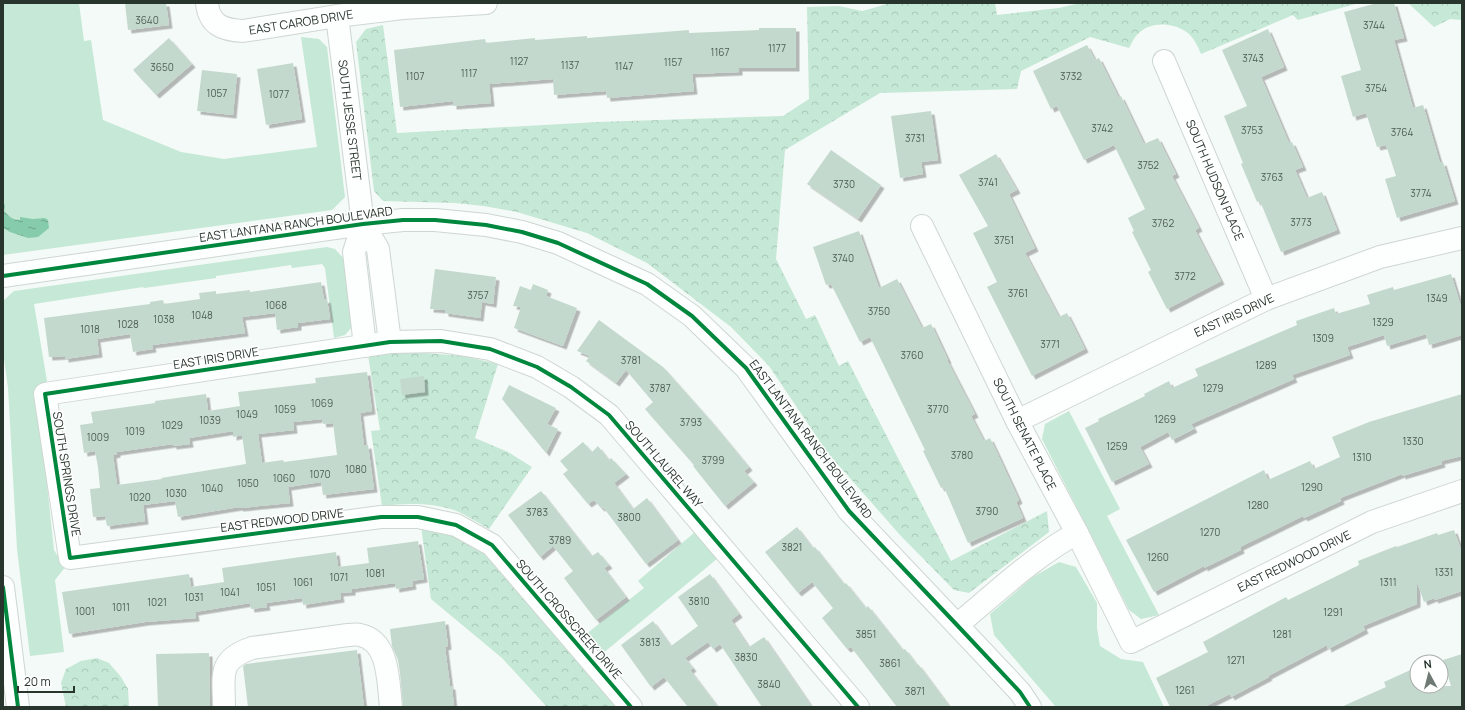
<svg xmlns="http://www.w3.org/2000/svg" width="1465" height="710" viewBox="0 0 1465 710" font-family="Manrope,sans-serif">
	<defs>
		<pattern id="park-crowns" width="20" height="18" patternUnits="userSpaceOnUse"><rect width="20" height="18" fill="#c6e8d6"/><path d="M2 6a3 3 0 1 1 6 0M12 15a3 3 0 1 1 6 0" fill="none" stroke="#aac8b8"/></pattern>
		<pattern id="water-ripples" width="26" height="14" patternUnits="userSpaceOnUse"><rect width="26" height="14" fill="#86cbab"/><path d="M2 4q2-2 4 0t4 0M15 11q2-2 4 0t4 0" fill="none" stroke="#6ea68c"/></pattern>
		<filter id="shadow"><feDropShadow dx="3.5" dy="3.5" stdDeviation="0" flood-color="#0004"/></filter>
	</defs>
	<rect width="100%" height="100%" fill="#f4faf7"/>
	<g fill="#c6e8d6">
		<path d="M3 3H79L84 41 91 40 103 120 181 152 224 159 317 147 301 37 319 39 327 47 345 197 332 210 3 255Z"/>
		<path d="M327 247 335 249 346 261 353 318 351 328 345 335 334 338 325 268 322 264 292 268 291 265 216 276V278L144 288 143 287 34 304 47 381 37 392 54 550 59 558 66 566 55 580 64 652 30 656 17 549 8 388 3 351 4 300 14 291Z"/>
		<path d="M1069 411 1120 509 1107 516 1159 615 1141 619 1129 610 1042 439 1045 424Z"/>
		<path d="M695 532 718 558 602 654 585 635 644 588 638 581Z"/>
		<path d="M1059 562 1076 567 1097 603V628L1100 646 1121 659 1143 662 1164 707H1056L994 635 990 614 1033 577Z"/>
	</g>
	<g fill="url(#park-crowns)">
		<path d="M886 3H995L997 15 1059 8 1080 3H1359L1298 20 1293 15 1201 54C1198 46 1193 36 1185 31 1171 22 1149 22 1138 34 1134 37 1132 43 1129 48L1090 37 1021 71 1017 89 880 93 785 150 776 259 806 319 815 315 839 366 848 361 951 561 1047 511 1049 532 969 593 954 590 900 535 827 452 769 366 731 327 647 263 587 233 517 212 484 206 455 203 383 201 374 191 356 42 366 29 383 25 397 133 598 122 783 116 809 99 807 7 839 6 862 11 884 5Z"/>
		<path d="M1408 3H1462V20L1450 19 1434 27Z"/>
		<path d="M410 352 464 356 498 364 475 438 508 452 532 467 489 529C479 523 469 517 459 512 435 502 407 503 382 506L371 431 380 430 368 355Z"/>
		<path d="M421 526 456 535 487 556 616 707H547L502 658 431 599Z"/>
		<path d="M97 658 109 663 121 677 128 689 129 707H66L61 683 66 669 81 661Z"/>
	</g>
	<path fill="url(#water-ripples)" d="M3 201 5 206 4 211C9 216 12 220 20 220V217L33 219 45 218 48 220 49 228 38 237 28 238 10 232 3 228Z"/>
	<g fill="#c4d9ce" fill-rule="evenodd" filter="url(#shadow)">
		<path d="M125 3H166L169 25 128 30Z"/>
		<path d="M1377 3H1394L1404 38 1394 40 1413 108 1423 105 1440 163 1443 162 1455 201 1397 218 1385 179 1396 176 1386 145 1377 147 1366 113 1353 117 1341 76 1361 70 1344 12Z"/>
		<path d="M759 28H796V68H739V72L692 74 694 91 607 98 606 91 554 95 553 79 489 84 491 103 453 106V101L400 107 394 50 485 39 486 43 535 38V40L587 36V38L689 30V33L759 30Z"/>
		<path d="M1268 29 1284 67 1261 77 1289 143 1292 142 1303 167 1295 170 1307 198 1322 192 1337 230 1281 252 1260 201 1257 202 1241 164 1243 163 1224 116 1247 106 1222 50Z"/>
		<path d="M169 38 192 64 156 95 133 70Z"/>
		<path d="M1087 45 1095 60 1099 58 1119 98 1121 96 1144 144 1158 138 1176 174 1172 176 1199 228 1195 230 1221 281 1167 309 1148 272 1151 270 1132 232 1134 231 1128 218 1145 209 1114 145 1084 160 1057 106 1051 109 1033 71Z"/>
		<path d="M293 63 302 119 266 125 257 69Z"/>
		<path d="M202 70 237 74 233 115 197 111Z"/>
		<path d="M931 111 938 160 921 162 923 174 900 178 891 116Z"/>
		<path d="M831 150 881 185 858 219 807 184Z"/>
		<path d="M996 154 1017 190 1009 194 1035 248 1025 253 1059 317 1067 313 1085 349 1032 376 987 287 997 282 973 233 988 226 959 175Z"/>
		<path d="M859 231 879 288 897 279 922 328 931 324 948 360H947L975 414 971 416 984 441 990 438 1000 459 1019 500 1016 502 1023 518 968 543 944 487 941 488 923 451 925 450 870 337 860 342 831 284 826 285 813 247Z"/>
		<path d="M435 269 496 277 493 304 482 302 480 318 445 313V310L430 309Z"/>
		<path d="M1451 274 1462 310V335L1429 345 1426 334 1387 346 1384 335 1347 347 1350 355 1292 375 1294 379 1191 424 1194 429 1172 440 1168 432 1140 447 1149 464 1112 482 1085 428 1099 421 1098 419 1145 396 1144 394 1169 381 1172 388 1198 376 1195 369 1297 325 1296 321 1334 308 1336 314 1370 304 1367 295 1393 287 1394 290Z"/>
		<path d="M321 282 324 300 327 299 330 319 298 323V327L277 330 275 313 242 317 245 333 152 345 153 349 133 352 130 334 97 339 99 354 65 359V356L49 357 44 318 150 304V302L163 300 164 304 200 299 199 293 216 291V294L250 290V292Z"/>
		<path d="M533 284 548 290 546 296 577 308 563 346 514 328 521 307 513 306 520 286 531 290Z"/>
		<path d="M599 320 663 367 711 421 749 467 744 471 754 482 725 506 693 466 694 465 645 409 653 402 626 370 616 383 586 361 590 356 577 351Z"/>
		<path d="M367 372 372 411 360 413 364 446 368 445 374 489 323 495 321 482 288 487 290 503 240 508 239 507 178 517 175 501 143 505 145 521 107 526 105 516 93 517 90 489 100 488 98 467 95 451 84 453 80 425 93 423 91 412 155 403V401L206 394 208 411 240 406 238 392 316 383 315 378ZM322 419 323 424 333 423 337 455 284 462 283 460 262 463 258 434 294 430 293 422ZM233 431V437L242 435 246 464 161 478 162 479 117 485 113 455 117 454V452L173 444V446L190 444 189 438Z"/>
		<path d="M424 376 425 392 402 395 400 379Z"/>
		<path d="M509 385 556 408 547 424 558 429 546 453 502 399Z"/>
		<path d="M1462 394V456L1441 461 1442 464 1402 476V474L1340 498 1341 501 1304 518 1303 516 1240 547 1241 550 1204 568V566L1154 592 1126 540 1264 470 1268 480 1310 461 1314 469 1340 457 1332 437 1369 422Z"/>
		<path d="M583 442 592 452 598 446 609 460 611 458 626 474 614 483 633 509 647 498 678 540 646 564 603 507 601 508 594 500 588 504 563 474 568 470 560 461Z"/>
		<path d="M541 491 592 556 598 552 609 565 604 568 626 597 596 620 564 578 573 571 553 546 540 557 508 515Z"/>
		<path d="M797 527 813 548 815 547 844 584 846 583 866 608 868 606 903 650 905 649 917 665 918 664 950 707H897L851 647 847 649 822 618 833 608 812 582 798 593 765 552Z"/>
		<path d="M1454 530 1462 553V591L1435 600 1434 598 1424 602 1417 582V604L1363 626 1365 630 1328 649 1327 645 1268 676 1269 677 1231 697 1230 694 1204 707H1170L1156 678 1208 652 1203 642 1286 597 1288 600 1359 565 1358 561 1396 546 1397 547 1437 533 1438 535Z"/>
		<path d="M418 541 424 579 412 581 413 586 396 589 395 583 352 589V592L340 593 341 599 303 605 302 598 266 603 267 607 251 609 250 603 195 612 196 618 145 622 69 634 62 592 189 574 191 587 224 582 222 568 336 552 338 567 369 563 367 548Z"/>
		<path d="M710 574 739 614 731 620 749 647 764 637 812 707H762L720 644 713 649 708 642 685 658 693 668 690 670 718 707H688L664 677 651 687 621 645 653 621 671 646 698 626 678 597Z"/>
		<path d="M445 621 448 646 445 647 450 686H452L454 707H403L400 673 398 660 392 646 390 629Z"/>
		<path d="M357 650 364 707H248L243 666 246 664Z"/>
		<path d="M209 653 210 707H158L156 654Z"/>
		<path d="M1462 654V707H1341L1386 687 1384 682 1417 667V686H1451L1443 660Z"/>
	</g>
	<g fill="none" stroke-linecap="round" stroke-linejoin="round">
		<g stroke="#ced7d2" stroke-width="24">
			<g id="minor">
				<path d="M207 3C209 25 223 30 243 31L337 16 403 8 486 3"/>
				<path d="M337 16 363 224 378 249 390 342"/>
				<path d="M1164 61 1266 299"/>
				<path d="M363 224 354 252 365 346"/>
				<path d="M922 226 1017 421 1077 533 1131 642 1372 522 1462 491"/>
				<path d="M3 276 363 224 403 220H435L486 225 522 232 558 243 647 284 692 316 746 368 849 511 957 625 1020 692 1030 707"/>
				<path d="M1017 421 1266 299 1380 257 1462 238"/>
				<path d="M957 625C996 593 1033 557 1077 533"/>
				<path d="M224 707C224 675 217 660 252 648L348 635C352 635 356 634 360 635 390 641 388 683 391 707"/>
				<path d="M631 707 492 545 456 525 418 517H381L70 558 45 394 390 342 441 341 490 349 537 367 571 387 609 415 858 707"/>
			</g>
		</g>
		<g stroke="#ced7d2" stroke-width="24">
			<path id="major" d="M3 587 18 707"/>
		</g>
		<use href="#minor" stroke="#fdfefe" stroke-width="22"/>
		<use href="#major" stroke="#fdfefe" stroke-width="22"/>
		<g stroke="#fff" stroke-width="6">
			<g id="cycleway">
				<path d="M3 276 363 224 403 220H435L486 225 522 232 558 243 647 284 692 316 746 368 849 511 957 625 1020 692 1030 707"/>
				<path d="M3 587 18 707"/>
				<path d="M631 707 492 545 456 525 418 517H381L70 558 45 394 390 342 441 341 490 349 537 367 571 387 609 415 858 707"/>
			</g>
		</g>
		<use href="#cycleway" stroke="#00873e" stroke-width="4"/>
	</g>
	<g text-anchor="middle" dominant-baseline="central" stroke-width="3" stroke-linejoin="round" paint-order="stroke">
		<g font-size="10" fill="#4e5e55">
			<text x="147" y="20">3640</text>
			<text x="1374" y="25">3744</text>
			<text x="777" y="48">1177</text>
			<text x="720" y="52">1167</text>
			<text x="1253" y="58">3743</text>
			<text x="519" y="61">1127</text>
			<text x="673" y="62">1157</text>
			<text x="570" y="65">1137</text>
			<text x="624" y="66">1147</text>
			<text x="162" y="67">3650</text>
			<text x="469" y="73">1117</text>
			<text x="415" y="76">1107</text>
			<text x="1071" y="76">3732</text>
			<text x="1376" y="88">3754</text>
			<text x="217" y="93">1057</text>
			<text x="279" y="94">1077</text>
			<text x="1102" y="128">3742</text>
			<text x="1252" y="130">3753</text>
			<text x="1402" y="132">3764</text>
			<text x="915" y="138">3731</text>
			<text x="1148" y="165">3752</text>
			<text x="1272" y="177">3763</text>
			<text x="988" y="182">3741</text>
			<text x="844" y="184">3730</text>
			<text x="1421" y="193">3774</text>
			<text x="1301" y="222">3773</text>
			<text x="1163" y="223">3762</text>
			<text x="1004" y="240">3751</text>
			<text x="843" y="258">3740</text>
			<text x="1185" y="276">3772</text>
			<text x="1018" y="293">3761</text>
			<text x="478" y="295">3757</text>
			<text x="1437" y="298">1349</text>
			<text x="276" y="305">1068</text>
			<text x="879" y="311">3750</text>
			<text x="202" y="315">1048</text>
			<text x="164" y="319">1038</text>
			<text x="1383" y="322">1329</text>
			<text x="128" y="324">1028</text>
			<text x="90" y="329">1018</text>
			<text x="1323" y="338">1309</text>
			<text x="1050" y="344">3771</text>
			<text x="912" y="355">3760</text>
			<text x="631" y="360">3781</text>
			<text x="1266" y="365">1289</text>
			<text x="660" y="388">3787</text>
			<text x="1213" y="388">1279</text>
			<text x="322" y="403">1069</text>
			<text x="285" y="409">1059</text>
			<text x="938" y="409">3770</text>
			<text x="247" y="414">1049</text>
			<text x="1165" y="419">1269</text>
			<text x="210" y="420">1039</text>
			<text x="691" y="422">3793</text>
			<text x="172" y="425">1029</text>
			<text x="135" y="431">1019</text>
			<text x="98" y="437">1009</text>
			<text x="1413" y="441">1330</text>
			<text x="1117" y="446">1259</text>
			<text x="962" y="455">3780</text>
			<text x="1362" y="457">1310</text>
			<text x="713" y="460">3799</text>
			<text x="356" y="469">1080</text>
			<text x="320" y="474">1070</text>
			<text x="284" y="478">1060</text>
			<text x="248" y="483">1050</text>
			<text x="1312" y="487">1290</text>
			<text x="212" y="488">1040</text>
			<text x="176" y="493">1030</text>
			<text x="140" y="497">1020</text>
			<text x="1258" y="505">1280</text>
			<text x="987" y="511">3790</text>
			<text x="537" y="512">3783</text>
			<text x="629" y="517">3800</text>
			<text x="1210" y="532">1270</text>
			<text x="560" y="540">3789</text>
			<text x="792" y="547">3821</text>
			<text x="1158" y="557">1260</text>
			<text x="1444" y="572">1331</text>
			<text x="375" y="573">1081</text>
			<text x="339" y="577">1071</text>
			<text x="303" y="582">1061</text>
			<text x="1388" y="582">1311</text>
			<text x="266" y="587">1051</text>
			<text x="230" y="592">1041</text>
			<text x="194" y="597">1031</text>
			<text x="699" y="601">3810</text>
			<text x="157" y="602">1021</text>
			<text x="121" y="607">1011</text>
			<text x="85" y="611">1001</text>
			<text x="1333" y="612">1291</text>
			<text x="866" y="634">3851</text>
			<text x="1282" y="634">1281</text>
			<text x="650" y="642">3813</text>
			<text x="746" y="657">3830</text>
			<text x="1236" y="660">1271</text>
			<text x="890" y="663">3861</text>
			<text x="769" y="684">3840</text>
			<text x="1185" y="690">1261</text>
			<text x="915" y="691">3871</text>
		</g>
		<g font-size="12" fill="#27352d" stroke="#fff">
			<text transform="translate(301 22) rotate(-9)">EAST CAROB DRIVE</text>
			<text transform="translate(350 120) rotate(83)">SOUTH JESSE STREET</text>
			<text transform="translate(1215 180) rotate(67)">SOUTH HUDSON PLACE</text>
			<text transform="translate(296 224) rotate(-8)">EAST LANTANA RANCH BOULEVARD</text>
			<text transform="translate(1234 315) rotate(-25)">EAST IRIS DRIVE</text>
			<text transform="translate(216 358) rotate(-9)">EAST IRIS DRIVE</text>
			<text transform="translate(1025 434) rotate(63)">SOUTH SENATE PLACE</text>
			<text transform="translate(811 439) rotate(53)">EAST LANTANA RANCH BOULEVARD</text>
			<text transform="translate(664 464) rotate(49)">SOUTH LAUREL WAY</text>
			<text transform="translate(67 474) rotate(81)">SOUTH SPRINGS DRIVE</text>
			<text transform="translate(282 520) rotate(-7)">EAST REDWOOD DRIVE</text>
			<text transform="translate(1294 561) rotate(-26)">EAST REDWOOD DRIVE</text>
			<text transform="translate(569 619) rotate(49)">SOUTH CROSSCREEK DRIVE</text>
		</g>
	</g>
	<rect width="1465" height="710" fill="none" stroke="#27352d" stroke-width="8"/>
	<g transform="translate(1429 674) rotate(353)"><circle r="19" fill="#ffffff" stroke="#a9aeab"/>
	<path d="M0-3L7 15L0 10L-7 15Z" fill="#6f7a74"/>
	<text y="-6" font-size="11" font-weight="bold" text-anchor="middle" fill="#27352d">N</text>
	</g>
	<path d="M18 686v6h56v-6" fill="none" stroke="#27352d" stroke-width="2"/>
	<text x="24" y="686" font-size="12" fill="#27352d" stroke="#ffffff" stroke-width="3" paint-order="stroke">20 m</text>
</svg>
